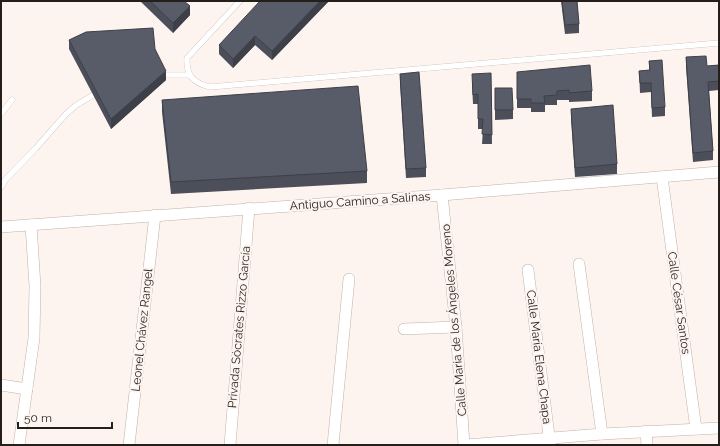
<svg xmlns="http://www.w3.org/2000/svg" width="720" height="446" viewBox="0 0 720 446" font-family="Raleway,sans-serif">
	<rect width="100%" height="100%" fill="#fef4ef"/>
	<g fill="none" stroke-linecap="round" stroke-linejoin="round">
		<g stroke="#c1b1a9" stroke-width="6">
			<g id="lane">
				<path d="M240 1 187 58C186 75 193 83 210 87L719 43"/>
				<path d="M163 75H189"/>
				<path d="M1 114 12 100"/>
				<path d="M1 187 6 179 36 148 65 115 75 106 93 95"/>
			</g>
		</g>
		<g stroke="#c1b1a9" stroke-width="12">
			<g id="street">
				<path d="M662 177 696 429"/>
				<path d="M442 195 456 327 464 445"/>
				<path d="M1 227 442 195 719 172"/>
				<path d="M579 264 602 434"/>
				<path d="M528 270 550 444"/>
				<path d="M404 329 456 327"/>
				<path d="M1 385 27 389"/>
				<path d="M646 431 647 445"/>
				<path d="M19 445 34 338 35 286 31 225"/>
				<path d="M129 445 155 215"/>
				<path d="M230 445 249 208"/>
				<path d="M333 445 349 279"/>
				<path d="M466 445 602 434 719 428"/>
			</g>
		</g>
		<use href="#lane" stroke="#fff" stroke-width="5.5"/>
		<use href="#street" stroke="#fff" stroke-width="11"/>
	</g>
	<g fill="#4c4e59">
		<path d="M140 1H184L190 15 173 33Z"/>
		<path d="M328 1V2L272 60 255 45 233 68 219 54V45Z"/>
		<path d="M561 1H577L579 24V33L565 34Z"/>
		<path d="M719 13V25H718V15Z"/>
		<path d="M69 40 155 49 166 80 111 129 69 49Z"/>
		<path d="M686 57 707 66 719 65V90L709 91 713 151V160L693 162 686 67Z"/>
		<path d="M649 61 665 107V116L652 117 651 92 640 93 639 71 649 70Z"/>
		<path d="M517 72 592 91V101L569 102V100H557V105H545V112H531V108H517Z"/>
		<path d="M491 73 492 144H482L483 129H478V104H473L472 83Z"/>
		<path d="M400 74 426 168V177L406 178 400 83Z"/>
		<path d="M495 88 513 110V119L495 120Z"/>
		<path d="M162 100 367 171V183L171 194 162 112Z"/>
		<path d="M571 109 617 164V174L575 177 571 118Z"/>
	</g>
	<g fill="#3e4049">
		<path d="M320 1H328V2L272 60V51Z"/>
		<path d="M190 6V15L173 33V23Z"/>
		<path d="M255 36V45L233 68V59Z"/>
		<path d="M166 71V80L111 129V119Z"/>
	</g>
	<g fill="#585b68" stroke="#3e4049">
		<path d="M150 1H184L190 6 173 23Z"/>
		<path d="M260 1H320L272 51 255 36 233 59 219 45Z"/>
		<path d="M562 1H577L579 24 565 25Z"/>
		<path d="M153 28 155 49 166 71 111 119 69 40 86 32Z"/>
		<path d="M706 56 707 66 719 65V81L708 82 713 151 693 153 686 57Z"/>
		<path d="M662 60 665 107 652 108 651 83H640L639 71 650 70 649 61Z"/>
		<path d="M590 65 592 91 569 93V90L557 91V95L544 96 545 103H531V99H517V72Z"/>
		<path d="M419 72 426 168 406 169 400 74Z"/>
		<path d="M491 73 492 135 482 134 483 119H478V94L473 95 472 74Z"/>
		<path d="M358 86 367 171 171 182 162 100Z"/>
		<path d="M495 88H512L513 110H495Z"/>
		<path d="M613 105 617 164 575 168 571 109Z"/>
	</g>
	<g text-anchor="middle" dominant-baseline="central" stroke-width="4" stroke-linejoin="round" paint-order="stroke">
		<g font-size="12" fill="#251f1c" stroke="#fef4ef">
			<text transform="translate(360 201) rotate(-4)">Antiguo Camino a Salinas</text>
			<text transform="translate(679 303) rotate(82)">Calle César Santos</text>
			<text transform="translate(454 320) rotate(-95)">Calle María de los Ángeles Moreno</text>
			<text transform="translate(239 327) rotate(-85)">Privada Sócrates Rizzo García</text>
			<text transform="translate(142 330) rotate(-84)">Leonel Chávez Rangel</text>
			<text transform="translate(539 357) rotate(83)">Calle María Elena Chapa</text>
		</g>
	</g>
	<rect width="720" height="446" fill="none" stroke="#251f1c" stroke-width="4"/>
	<path d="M18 422v6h94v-6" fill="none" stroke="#251f1c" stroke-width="2"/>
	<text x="24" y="422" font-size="12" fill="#251f1c" stroke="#fef4ef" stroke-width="3" paint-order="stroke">50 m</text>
</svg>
